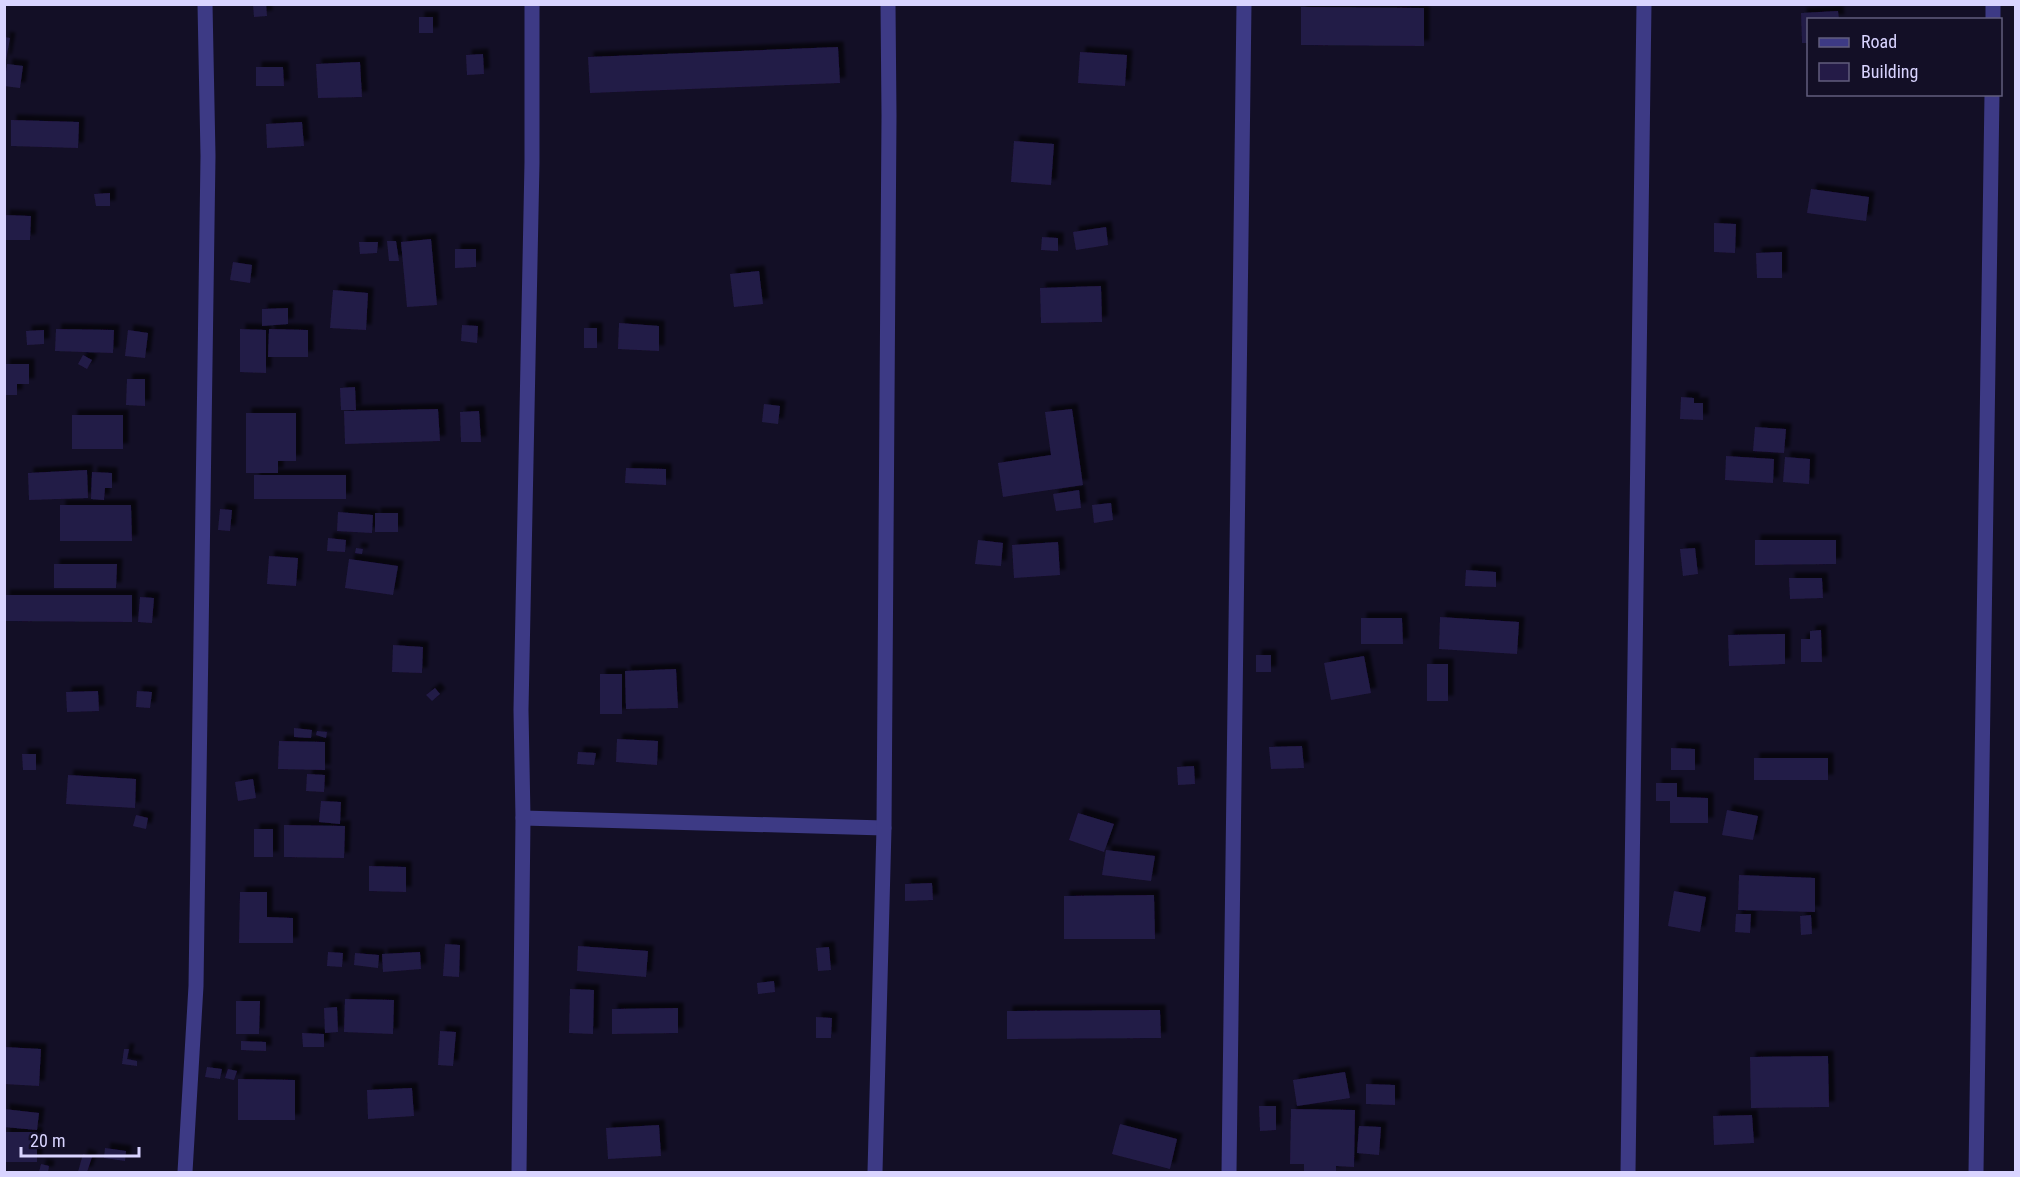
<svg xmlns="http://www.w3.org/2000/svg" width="2020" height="1177" viewBox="0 0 2020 1177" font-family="'Roboto Condensed',sans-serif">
	<defs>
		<filter id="shadow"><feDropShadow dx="5.5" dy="-5.5" stdDeviation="1.5" flood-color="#0009"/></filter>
	</defs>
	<rect width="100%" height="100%" fill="#130f26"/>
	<g fill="#241b47" filter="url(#shadow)">
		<path d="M253 4H266L267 16 254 17Z"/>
		<path d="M1301 7 1424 8V46L1301 45Z"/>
		<path d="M1838 11 1839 20H1808V43H1802L1801 13Z"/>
		<rect x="419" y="17" width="14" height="16"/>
		<path d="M4 37 10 38 6 60H4Z"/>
		<path d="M838 47 840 83 590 93 588 57Z"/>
		<path d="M1080 52 1127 55 1125 86 1078 83Z"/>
		<path d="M483 54 484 74 467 75 466 55Z"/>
		<path d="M360 62 362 97 318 98 316 64Z"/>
		<path d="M7 64 23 66 20 88 4 86Z"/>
		<path d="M256 67H283L284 86H256Z"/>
		<path d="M11 120 79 122 78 148 11 146Z"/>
		<path d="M302 122 304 146 267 148 266 124Z"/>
		<path d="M1014 141 1054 144 1051 185 1011 182Z"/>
		<path d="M1811 189 1869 197 1866 221 1807 213Z"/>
		<path d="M110 193V206H96L94 194Z"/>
		<path d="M4 215 31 216 30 240H4Z"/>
		<path d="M1714 223 1736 224 1735 253 1714 252Z"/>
		<path d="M1106 227 1108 245 1076 250 1073 232Z"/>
		<path d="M1042 237 1058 238V251L1041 250Z"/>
		<path d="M431 239 437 305 407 307 401 242Z"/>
		<path d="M387 241H396L399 261H389Z"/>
		<path d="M359 242H378L377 253 360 254Z"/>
		<path d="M455 249H476V267L455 268Z"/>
		<path d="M1782 252V278H1757L1756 253Z"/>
		<path d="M233 262 252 265 250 283 230 280Z"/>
		<path d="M759 271 763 304 734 307 730 274Z"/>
		<path d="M1101 286 1102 322 1041 323 1040 288Z"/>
		<path d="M333 290 368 293 366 330 330 328Z"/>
		<path d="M288 308V324L262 326V309Z"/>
		<path d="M619 323 659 326V351L618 349Z"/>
		<path d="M462 325 478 326 477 343 461 341Z"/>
		<rect x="584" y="328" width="13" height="20"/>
		<path d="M56 329 114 330 113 353 55 351Z"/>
		<path d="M240 329 266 330V373L240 372Z"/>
		<path d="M269 329 308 330V357H268Z"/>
		<path d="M44 330V344L27 345 26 331Z"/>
		<path d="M128 330 148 333 145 358 125 356Z"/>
		<path d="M83 355 92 360 87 369 78 364Z"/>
		<path d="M4 364H29V384H17V395H4Z"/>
		<path d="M127 379H145V406L126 405Z"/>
		<path d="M355 387 356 410H341L340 388Z"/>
		<path d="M1681 397 1694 398V403H1703V420L1680 419Z"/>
		<path d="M764 404 780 406 778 424 762 422Z"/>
		<path d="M438 409 440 441 345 444 344 411Z"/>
		<path d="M1072 409 1083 485 1003 497 998 463 1051 455 1045 412Z"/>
		<path d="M479 411 481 442H461L460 412Z"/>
		<path d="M246 413H296V461H278V473H246Z"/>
		<rect x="72" y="415" width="51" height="34"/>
		<path d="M1755 427 1786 429 1784 453 1753 451Z"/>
		<path d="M1726 456 1774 459 1773 483 1725 480Z"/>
		<path d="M1785 457 1810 459 1809 484 1783 482Z"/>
		<path d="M626 468 666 469V485L625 483Z"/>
		<path d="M87 470 88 498 29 500 28 473Z"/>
		<path d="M92 472 112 473V488H105L104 500 91 499Z"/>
		<rect x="254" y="475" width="92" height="24"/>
		<path d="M1079 490 1081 508 1056 511 1053 494Z"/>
		<path d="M1111 503 1113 520 1094 523 1092 505Z"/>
		<path d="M60 505H131L132 541H60Z"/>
		<path d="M220 509 232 510 230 531 218 530Z"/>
		<path d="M338 512 373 515 372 533 337 531Z"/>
		<rect x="375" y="513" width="23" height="19"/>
		<path d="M328 538 346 540 345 552 327 551Z"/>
		<path d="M978 540 1003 543 1001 566 975 564Z"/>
		<path d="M1755 540H1836V564L1755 565Z"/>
		<path d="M1058 542 1060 575 1014 578 1012 545Z"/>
		<path d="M356 548 363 549 362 554 355 553Z"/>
		<path d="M1695 548 1698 574 1683 576 1680 549Z"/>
		<path d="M269 556 298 558 296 586 267 584Z"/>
		<path d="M349 559 398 566 393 595 345 588Z"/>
		<path d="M54 564H117L116 588H54Z"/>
		<path d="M1466 570 1496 572V587L1465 586Z"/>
		<path d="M1789 578H1822L1823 598 1790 599Z"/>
		<path d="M4 595H132V622L4 621Z"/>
		<path d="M140 597 154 598 152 623 138 622Z"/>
		<path d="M1440 617 1519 622 1517 654 1439 649Z"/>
		<path d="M1361 618H1402L1403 644H1361Z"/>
		<path d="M1821 630 1822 662H1801V639H1810V631Z"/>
		<path d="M1785 634V664L1729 666 1728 635Z"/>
		<path d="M393 645 423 647 422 673 392 672Z"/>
		<rect x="1256" y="655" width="15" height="17"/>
		<path d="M1364 656 1371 693 1331 700 1324 663Z"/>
		<rect x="1427" y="664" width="21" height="37"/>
		<path d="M676 669 678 708 626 709 625 671Z"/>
		<rect x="600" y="674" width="22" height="40"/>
		<path d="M435 688 440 694 432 701 426 695Z"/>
		<path d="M98 691 99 711 67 712 66 692Z"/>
		<path d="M137 691 152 692 150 708 136 707Z"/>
		<path d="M294 728 312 730 311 738 294 737Z"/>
		<path d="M317 731 327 732 326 738 316 735Z"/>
		<path d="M617 739 658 741 657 765 616 762Z"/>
		<path d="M279 741 325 742V770L278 769Z"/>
		<path d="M1302 746 1304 768 1271 769 1269 747Z"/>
		<path d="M1671 748 1695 749V770H1671Z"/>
		<path d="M578 752 596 753 594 765 577 764Z"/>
		<path d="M22 754H36V770H23Z"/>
		<rect x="1754" y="758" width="74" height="22"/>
		<path d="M1194 766 1195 784 1178 785 1177 767Z"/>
		<path d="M307 774 325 775 324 792 306 791Z"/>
		<path d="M68 775 136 779 135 808 66 804Z"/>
		<path d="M253 779 256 798 238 801 235 782Z"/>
		<path d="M1656 783H1677V797L1708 798V823H1670V801H1656Z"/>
		<path d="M321 801 341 802 340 824 319 822Z"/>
		<path d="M1727 810 1758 816 1753 840 1722 835Z"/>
		<path d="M1078 813 1114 824 1104 852 1069 840Z"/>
		<path d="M136 815 148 818 146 829 133 826Z"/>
		<path d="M284 825 345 826 344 858 284 857Z"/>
		<rect x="254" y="829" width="19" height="28"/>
		<path d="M1106 850 1155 856 1151 881 1102 875Z"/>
		<path d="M369 866 406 867V892L369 891Z"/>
		<path d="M1739 875 1815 878V912L1738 910Z"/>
		<path d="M932 883 933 900 905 901V884Z"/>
		<path d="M1674 891 1706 897 1700 932 1668 926Z"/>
		<path d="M240 892H267V917L293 918V943H239Z"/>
		<path d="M1154 895 1155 939H1064V896Z"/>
		<path d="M1736 914H1751L1750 933 1735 932Z"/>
		<path d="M1811 915 1812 934 1801 935 1800 916Z"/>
		<path d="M445 944 460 945 459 977 443 976Z"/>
		<path d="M578 946 648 951 646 977 577 971Z"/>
		<path d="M829 947 831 970 818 971 816 948Z"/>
		<path d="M328 952 343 953 342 967 327 966Z"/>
		<path d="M420 952 421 969 383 972 382 954Z"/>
		<path d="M355 953 379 955 378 968 354 965Z"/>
		<path d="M774 981 775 992 758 994 757 983Z"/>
		<path d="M570 989 594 990 593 1034 569 1033Z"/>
		<path d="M345 999 394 1000 393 1034 344 1032Z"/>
		<path d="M236 1001H260L259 1034H236Z"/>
		<path d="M337 1007 338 1032 325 1033 324 1008Z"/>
		<path d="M678 1008V1033L612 1034V1009Z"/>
		<path d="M1160 1010 1161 1038 1007 1039V1011Z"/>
		<path d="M816 1017 832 1018 831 1038H816Z"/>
		<path d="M440 1031 456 1032 453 1066 438 1065Z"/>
		<path d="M302 1033 324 1034V1047H303Z"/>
		<path d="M241 1041 266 1042V1051L241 1050Z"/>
		<path d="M4 1047 41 1049 39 1086 4 1084Z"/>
		<path d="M124 1049H129L127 1059 137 1061V1066L122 1064Z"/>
		<path d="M1828 1056 1829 1107 1751 1108 1750 1057Z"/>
		<path d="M207 1067 222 1069 220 1079 205 1077Z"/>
		<path d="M228 1069 237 1071 234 1080 225 1078Z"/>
		<path d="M1345 1072 1350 1098 1297 1106 1293 1080Z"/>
		<path d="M238 1079 295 1080V1120H238Z"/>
		<path d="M1366 1084 1395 1085V1105L1366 1104Z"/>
		<path d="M412 1088 414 1116 368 1119 367 1090Z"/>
		<path d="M1259 1106H1276V1130L1260 1131Z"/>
		<path d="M4 1109 39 1113 37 1130 4 1127Z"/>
		<path d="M1291 1109 1355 1110 1354 1167 1336 1166V1172H1304V1164H1290Z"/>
		<path d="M1752 1115 1754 1143 1714 1145 1713 1116Z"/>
		<path d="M1120 1124 1177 1139 1170 1169 1112 1154Z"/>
		<path d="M659 1125 661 1156 608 1159 606 1128Z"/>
		<path d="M1359 1126 1381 1127 1379 1155 1357 1153Z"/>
		<rect x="4" y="1132" width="33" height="30"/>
		<path d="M105 1148 126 1151 125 1161 104 1158Z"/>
		<path d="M83 1154 92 1157 87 1172H78Z"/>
		<path d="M41 1164 49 1166 48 1172H39Z"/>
	</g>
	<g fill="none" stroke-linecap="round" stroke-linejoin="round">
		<g stroke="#3d3a85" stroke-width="15">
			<path d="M1993 20V4"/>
			<path d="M523 818 884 828"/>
			<path d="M185 1172 196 986 208 156 205 4"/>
			<path d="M519 1172 523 818 521 710 532 162V4"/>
			<path d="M875 1172 884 828 889 116 888 4"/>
			<path d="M1229 1172 1244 4"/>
			<path d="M1628 1172 1644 4"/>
			<path d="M1976 1172 1992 94"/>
		</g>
	</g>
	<rect width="2020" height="1177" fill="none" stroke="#d9d4ff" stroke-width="12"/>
	<rect x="1807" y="18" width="195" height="78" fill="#130f26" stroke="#625e7d" stroke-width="1.5"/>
	<rect x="1819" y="38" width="30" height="9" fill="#3d3a85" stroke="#625e7d" stroke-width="1.5"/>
	<text x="1861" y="48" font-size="18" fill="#d9d4ff">Road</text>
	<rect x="1819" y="63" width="30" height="18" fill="#241b47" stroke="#625e7d" stroke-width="1.5"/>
	<text x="1861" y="78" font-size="18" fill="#d9d4ff">Building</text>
	<path d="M21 1147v9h118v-9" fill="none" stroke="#d9d4ff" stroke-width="3"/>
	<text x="30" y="1147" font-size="18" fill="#d9d4ff" stroke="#130f26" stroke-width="4.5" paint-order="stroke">20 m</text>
</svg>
